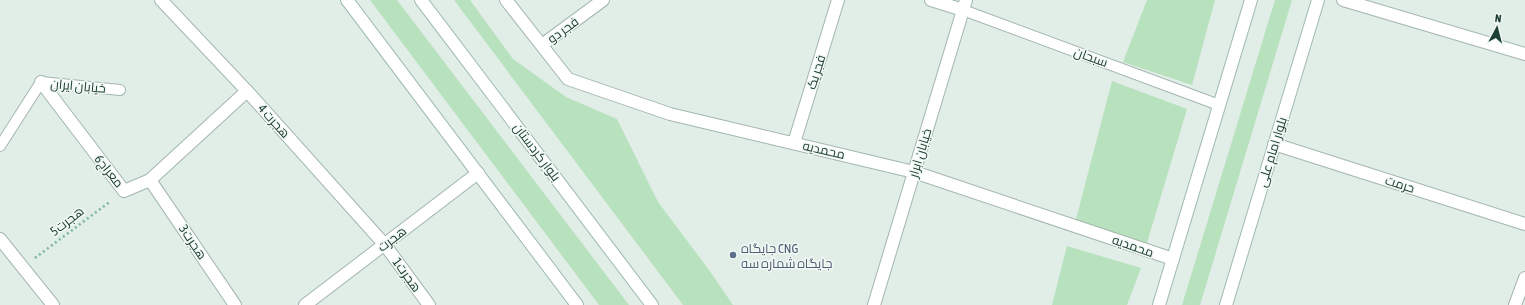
<svg xmlns="http://www.w3.org/2000/svg" width="1525" height="305" viewBox="0 0 1525 305" font-family="'Asap Condensed',Cairo,sans-serif">
	<rect width="100%" height="100%" fill="#e1ede7"/>
	<g fill="#b8e1be">
		<path d="M370 0H397L629 305H599Z"/>
		<path d="M454 0H470L513 59 566 97 617 119 658 202 709 270 733 305H683Z"/>
		<path d="M1147 0H1215L1192 85 1123 62Z"/>
		<path d="M1275 0H1292L1200 305H1182Z"/>
		<path d="M1112 81 1187 109 1146 246 1074 227Z"/>
		<path d="M1067 246 1141 268 1127 305H1052Z"/>
	</g>
	<g fill="none" stroke-linecap="round" stroke-linejoin="round">
		<g stroke="#a3b6ae" stroke-width="12">
			<g id="service">
				<path d="M963 10 1219 105"/>
				<path d="M0 146 41 82 120 90"/>
			</g>
		</g>
		<g stroke="#a3b6ae" stroke-width="14">
			<g id="minor">
				<path d="M161 0 247 91 385 245 429 305"/>
				<path d="M506 0 568 79 670 114 914 172 1173 259"/>
				<path d="M931 0 963 10"/>
				<path d="M1343 0 1525 54"/>
				<path d="M542 45 603 0"/>
				<path d="M41 82 124 191 150 180 247 91"/>
				<path d="M794 143 838 0"/>
				<path d="M1274 144 1525 224"/>
				<path d="M150 180 235 305"/>
				<path d="M874 305 966 0"/>
				<path d="M1515 305 1525 278"/>
			</g>
		</g>
		<g stroke="#a3b6ae" stroke-width="14">
			<g id="tertiary">
				<path d="M0 239 53 305"/>
				<path d="M305 305 478 173"/>
			</g>
		</g>
		<g stroke="#9ebaae" stroke-width="14">
			<g id="secondary">
				<path d="M347 0 577 305"/>
				<path d="M421 0 652 305"/>
				<path d="M1159 305 1251 0"/>
				<path d="M1226 305 1318 0"/>
			</g>
		</g>
		<path stroke="#7eb59e" stroke-width="2.5" stroke-dasharray="2 3" stroke-linecap="butt" d="M35 258 111 201"/>
		<use href="#service" stroke="#fff" stroke-width="10"/>
		<use href="#minor" stroke="#fff" stroke-width="12"/>
		<use href="#tertiary" stroke="#fff" stroke-width="12"/>
		<use href="#secondary" stroke="#fff" stroke-width="12"/>
	</g>
	<circle fill="#5c6f8a" stroke="#f2f9f5" stroke-width="1.5" cx="733" cy="255" r="4"/>
	<g text-anchor="middle" dominant-baseline="central" stroke-width="3" stroke-linejoin="round" paint-order="stroke">
		<g font-size="13" fill="#1f4034" stroke="#f2f9f5">
			<text transform="translate(563 30) rotate(-36)">فجر دو</text>
			<text transform="translate(1091 57) rotate(20)">سبحان</text>
			<text transform="translate(816 72) rotate(-73)">فجر یک</text>
			<text transform="translate(78 86) rotate(5)">خیابان ایران</text>
			<text transform="translate(274 121) rotate(48)">هجرت 4</text>
			<text transform="translate(824 150) rotate(13)">محمدیه</text>
			<text transform="translate(537 152) rotate(53)">بلوار کردستان</text>
			<text transform="translate(1272 152) rotate(-73)">بلوار امام علی</text>
			<text transform="translate(920 153) rotate(-73)">خیابان ابرار</text>
			<text transform="translate(109 171) rotate(51)">معراج6</text>
			<text transform="translate(1400 184) rotate(18)">حرمت</text>
			<text transform="translate(67 221) rotate(-38)">هجرت5</text>
			<text transform="translate(392 239) rotate(-37)">هجرت</text>
			<text transform="translate(193 242) rotate(56)">هجرت3</text>
			<text transform="translate(1133 246) rotate(19)">محمدیه</text>
			<text transform="translate(407 275) rotate(54)">هجرت1</text>
		</g>
		<g font-size="13" fill="#4e5e75" stroke="#f2f9f5" text-anchor="start">
			<text x="741" y="248">جایگاه CNG<tspan x="741" dy="15">جایگاه شماره سه</tspan></text>
		</g>
	</g>
	<g transform="translate(1497 28) rotate(7)" stroke="#f2f9f5" stroke-width="3" paint-order="stroke">
	<path d="M0-3L7 15L0 10L-7 15Z" fill="#1f4034"/>
	<text y="-6" font-size="11" font-weight="bold" text-anchor="middle" fill="#1f4034">N</text>
	</g>
</svg>
